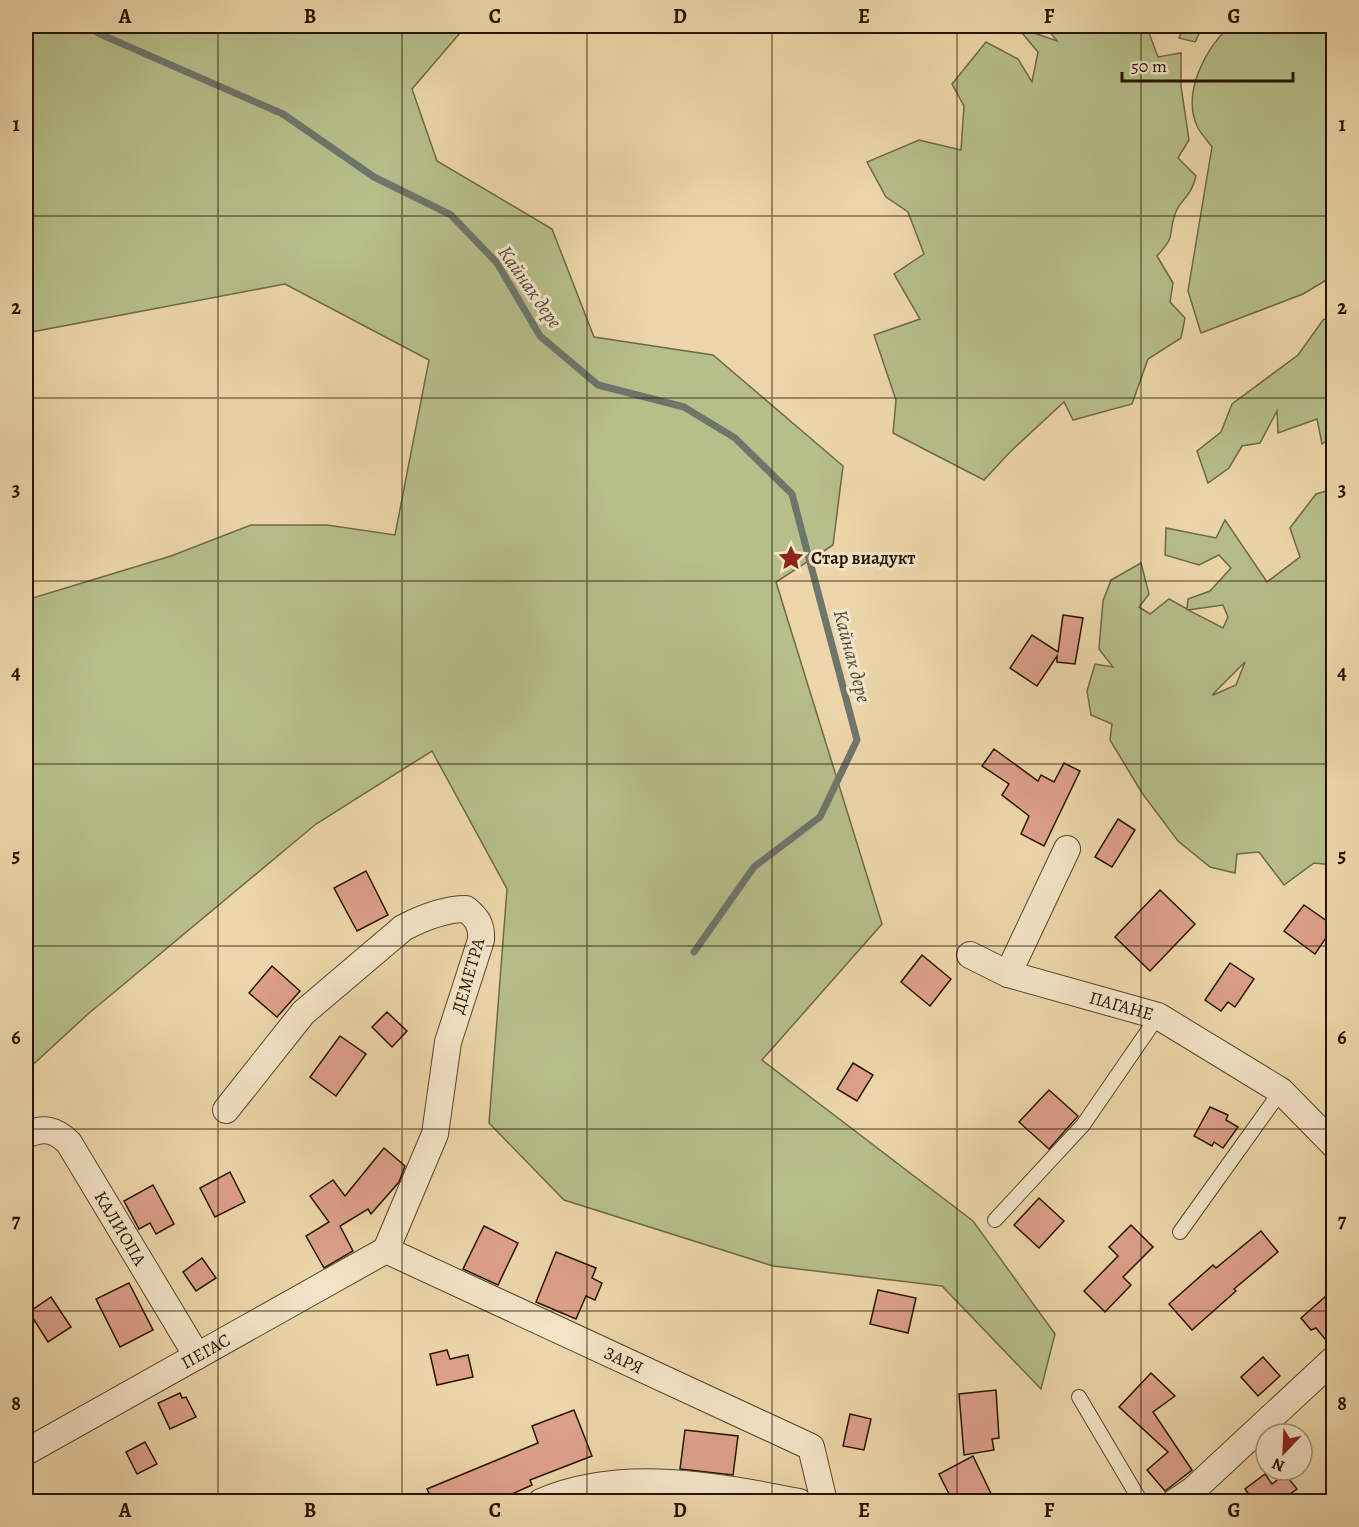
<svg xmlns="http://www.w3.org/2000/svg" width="1359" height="1527" viewBox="0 0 1359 1527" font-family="Alegreya,serif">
	<rect width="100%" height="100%" fill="#ecd6a9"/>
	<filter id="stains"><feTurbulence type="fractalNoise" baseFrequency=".00333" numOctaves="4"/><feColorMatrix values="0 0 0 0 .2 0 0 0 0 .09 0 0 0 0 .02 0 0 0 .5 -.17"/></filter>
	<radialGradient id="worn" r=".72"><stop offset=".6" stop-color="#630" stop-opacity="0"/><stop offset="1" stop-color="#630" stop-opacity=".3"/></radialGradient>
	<g fill="#b6be8a" stroke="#6e6a45" stroke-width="1.5" fill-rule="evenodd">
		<path d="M26 26H466L412 89 437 161 552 229 594 337 713 355 843 466 833 545 776 582 882 924 762 1060 973 1221 1055 1334 1041 1389 942 1286 773 1266 564 1200 489 1123 507 889 432 751 316 824 88 1014 26 1071V600L171 556 251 525H327L395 535 429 360 285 284 26 333Z"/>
		<path d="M1045 26H1142L1149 33 1158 57 1181 53V86L1189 140 1178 158 1196 176C1191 198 1180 199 1175 214 1167 238 1177 234 1157 256L1173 283 1170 302 1185 318 1181 338 1148 359 1132 404 1073 420 1064 402 1011 451 984 480 893 433 896 400 874 335 920 319 894 274 924 254 908 212 886 197 867 162 919 140 961 150 964 106 952 84 986 42 1018 59 1032 82 1038 52 1017 27 1057 41Z"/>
		<path d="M1184 26H1203L1195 42 1179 38Z"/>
		<path d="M1230 26H1333V276L1303 294 1201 333 1188 291 1212 147C1208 141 1202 135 1198 128 1181 94 1205 49 1230 26Z"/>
		<path d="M1333 315V436L1322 444 1317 419 1278 433 1277 411 1260 443 1242 446 1229 468 1208 483 1197 451 1221 432 1232 404 1298 355 1323 320Z"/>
		<path d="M1333 489V865L1314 863 1284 885 1259 852 1237 854 1235 873 1210 867 1178 841 1142 793 1110 740 1112 724 1091 715 1087 691 1095 664 1113 667 1099 649 1103 601 1111 580 1141 563 1149 594 1139 607 1150 614 1169 599 1187 609 1188 599 1210 591 1231 568 1219 555 1199 565 1165 555 1166 528 1216 538 1225 520 1267 582 1300 557 1290 528 1316 494ZM1223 605 1228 617 1223 628 1188 610ZM1245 662 1236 685 1213 695V694Z"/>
	</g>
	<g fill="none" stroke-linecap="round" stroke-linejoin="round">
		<path stroke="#6e766c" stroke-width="7" d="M87 26 100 34 283 114 374 177 451 215 497 263 540 336 598 385 684 407 735 438 792 494 857 740 820 817 754 867 694 952"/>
	</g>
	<g fill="#dda08a" stroke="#271500" stroke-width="1.5">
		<path d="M1063 615 1083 618 1075 664 1057 662V656L1037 686 1010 668 1032 635 1058 652Z"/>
		<path d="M994 749 1038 781 1041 775 1054 782 1064 763 1080 771 1044 846 1021 834 1029 816 1002 795 1009 784 982 766Z"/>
		<path d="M1118 819 1135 830 1112 867 1095 857Z"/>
		<path d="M366 871 388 915 357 931 334 888Z"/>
		<path d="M1160 890 1195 924 1150 971 1115 937Z"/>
		<path d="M1304 905 1334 926 1315 954 1284 931Z"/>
		<path d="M922 955 951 979 930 1006 901 982Z"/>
		<path d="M1230 963 1254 979 1235 1007 1228 1002 1221 1011 1205 1000Z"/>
		<path d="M272 966 300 991 277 1017 249 993Z"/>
		<path d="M387 1012 407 1031 392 1047 372 1027Z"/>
		<path d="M340 1036 366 1054 336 1096 310 1077Z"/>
		<path d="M853 1063 873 1075 857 1101 837 1089Z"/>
		<path d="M1049 1090 1078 1116 1049 1149 1019 1122Z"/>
		<path d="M1210 1107 1228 1115 1226 1120 1238 1127 1223 1148 1214 1142 1212 1146 1194 1136Z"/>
		<path d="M384 1148 405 1166 399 1182 371 1214 368 1209 340 1226 353 1251 324 1268 306 1236 329 1222 310 1196 333 1180 345 1196Z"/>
		<path d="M230 1172 245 1202 215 1217 200 1188Z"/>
		<path d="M153 1185 174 1224 156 1234 150 1223 139 1229 124 1201Z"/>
		<path d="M1039 1198 1064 1221 1039 1248 1014 1225Z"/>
		<path d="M1131 1225 1153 1247 1123 1277 1131 1285 1105 1312 1084 1291 1118 1256 1109 1247Z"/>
		<path d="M484 1226 518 1243 498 1285 463 1269Z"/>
		<path d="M1261 1231 1278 1252 1234 1289 1236 1291 1192 1330 1169 1304 1213 1265 1216 1268Z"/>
		<path d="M556 1252 596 1268 592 1278 602 1283 595 1300 586 1296 576 1319 536 1302Z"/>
		<path d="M202 1258 216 1278 196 1291 183 1272Z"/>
		<path d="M129 1283 153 1330 120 1347 96 1299Z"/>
		<path d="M1334 1289V1344L1330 1345 1316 1328 1311 1330 1301 1318Z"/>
		<path d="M878 1290 916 1298 908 1333 870 1324Z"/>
		<path d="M51 1297 71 1327 48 1342 29 1312Z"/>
		<path d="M447 1350 450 1359 468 1355 473 1377 437 1385 430 1354Z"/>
		<path d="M1263 1357 1280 1376 1258 1396 1241 1377Z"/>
		<path d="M1151 1373 1175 1396 1153 1412 1192 1470 1165 1491 1147 1470 1168 1452 1119 1407Z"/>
		<path d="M996 1390 999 1438 992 1439 994 1450 964 1455 959 1394Z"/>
		<path d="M180 1393 182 1398 186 1397 196 1417 170 1429 158 1403Z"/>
		<path d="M574 1410 592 1456 530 1480 532 1485 494 1502H433L427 1489 538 1443 532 1426Z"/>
		<path d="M850 1414 871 1419 864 1450 843 1446Z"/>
		<path d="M685 1430 738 1436 733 1475 680 1469Z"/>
		<path d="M145 1442 157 1464 137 1474 126 1452Z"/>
		<path d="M973 1456 995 1502H961L957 1495 951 1498 939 1474Z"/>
		<path d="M1265 1474 1272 1484 1285 1474 1297 1489 1283 1499 1285 1502H1249L1252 1499 1245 1489Z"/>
	</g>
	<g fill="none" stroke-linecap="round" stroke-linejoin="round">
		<g stroke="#58452a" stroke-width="16">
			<g id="lane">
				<path d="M995 1220 1083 1125 1158 1016"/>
				<path d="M1180 1232 1281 1091"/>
				<path d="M1079 1397 1141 1502"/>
			</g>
		</g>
		<g stroke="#58452a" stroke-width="28">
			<g id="street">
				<path id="s1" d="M1067 849 1008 974 1158 1016 1281 1091 1334 1145"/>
				<path d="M970 955 1008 974"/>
				<path d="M226 1110 303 1013 403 928C422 918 445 909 466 909 477 918 482 925 481 940L448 1042 435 1134 386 1250"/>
				<path id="s2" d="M26 1135C44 1127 55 1129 69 1143L197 1356"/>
				<path id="s3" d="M386 1250 811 1447 824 1502"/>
				<path id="s4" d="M26 1452 386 1250"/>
				<path d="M541 1502C620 1467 718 1486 799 1502"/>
				<path d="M1175 1502 1193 1490 1334 1359"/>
			</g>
		</g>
		<use href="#lane" stroke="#f3e4c7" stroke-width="14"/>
		<use href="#street" stroke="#f3e4c7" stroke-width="26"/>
	</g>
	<path fill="none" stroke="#271500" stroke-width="1.5" stroke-opacity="0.55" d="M218 26V1502M402 26V1502M587 26V1502M772 26V1502M957 26V1502M1141 26V1502M26 216H1334M26 398H1334M26 581H1334M26 764H1334M26 946H1334M26 1129H1334M26 1311H1334"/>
	<defs>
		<g id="sight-bare" transform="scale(2.07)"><path d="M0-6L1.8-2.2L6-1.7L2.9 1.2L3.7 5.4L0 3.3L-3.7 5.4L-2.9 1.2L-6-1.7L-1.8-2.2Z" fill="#8f2418" stroke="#f3e4c7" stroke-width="2.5" paint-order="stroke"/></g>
	</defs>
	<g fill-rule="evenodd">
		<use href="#sight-bare" x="791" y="558"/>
	</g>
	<g text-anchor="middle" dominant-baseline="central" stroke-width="6" stroke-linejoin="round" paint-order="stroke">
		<g font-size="18" font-weight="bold" fill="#271500" stroke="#f3e4c7" text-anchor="start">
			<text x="811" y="558">Стар виадукт</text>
		</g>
		<g font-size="18" fill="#271500" stroke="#f3e4c7">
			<text transform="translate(468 976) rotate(-74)">ДЕМЕТРА</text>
			<text stroke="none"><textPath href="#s1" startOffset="256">ПАГАНЕ</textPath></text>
			<text stroke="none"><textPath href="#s2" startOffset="147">КАЛИОПА</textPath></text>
			<text stroke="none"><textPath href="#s4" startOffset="206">ПЕГАС</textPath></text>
			<text stroke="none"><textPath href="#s3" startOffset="262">ЗАРЯ</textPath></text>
		</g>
		<g font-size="20" font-style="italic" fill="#504d3f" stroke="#f3e4c7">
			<text transform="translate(530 287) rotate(55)">Кайнак дере</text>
			<text transform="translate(852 656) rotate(75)">Кайнак дере</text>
		</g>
	</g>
	<rect width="1359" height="1527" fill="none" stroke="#ecd6a9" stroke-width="66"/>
	<g transform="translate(1284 1452) rotate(203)"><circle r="28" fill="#f3e4c7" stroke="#a19177" stroke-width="1.5"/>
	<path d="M0-4.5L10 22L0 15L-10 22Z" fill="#8f2418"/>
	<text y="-9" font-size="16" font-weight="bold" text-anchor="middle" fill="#271500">N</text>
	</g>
	<path d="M1122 72v9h171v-9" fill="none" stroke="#271500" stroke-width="3"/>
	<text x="1131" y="72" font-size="18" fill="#271500" stroke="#f3e4c7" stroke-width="4.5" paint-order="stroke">50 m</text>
	<rect x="33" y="33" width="1293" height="1461" fill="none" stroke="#271500" stroke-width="2"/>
	<g font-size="20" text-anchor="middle" font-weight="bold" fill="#271500">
		<text x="125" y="23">A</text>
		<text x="310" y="23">B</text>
		<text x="495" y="23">C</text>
		<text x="680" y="23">D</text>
		<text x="864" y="23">E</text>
		<text x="1049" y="23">F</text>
		<text x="1234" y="23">G</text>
		<text x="16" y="131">1</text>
		<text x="1342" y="131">1</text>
		<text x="16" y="314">2</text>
		<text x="1342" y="314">2</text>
		<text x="16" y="496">3</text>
		<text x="1342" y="496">3</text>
		<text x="16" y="679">4</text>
		<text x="1342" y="679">4</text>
		<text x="16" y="862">5</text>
		<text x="1342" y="862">5</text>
		<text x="16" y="1044">6</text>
		<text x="1342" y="1044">6</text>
		<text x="16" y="1227">7</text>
		<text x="1342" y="1227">7</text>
		<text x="16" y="1410">8</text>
		<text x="1342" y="1410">8</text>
		<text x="125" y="1517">A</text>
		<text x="310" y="1517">B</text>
		<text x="495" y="1517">C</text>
		<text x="680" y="1517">D</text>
		<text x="864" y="1517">E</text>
		<text x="1049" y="1517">F</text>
		<text x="1234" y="1517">G</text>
	</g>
	<rect width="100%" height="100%" filter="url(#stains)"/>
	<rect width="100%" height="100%" fill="url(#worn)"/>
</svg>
